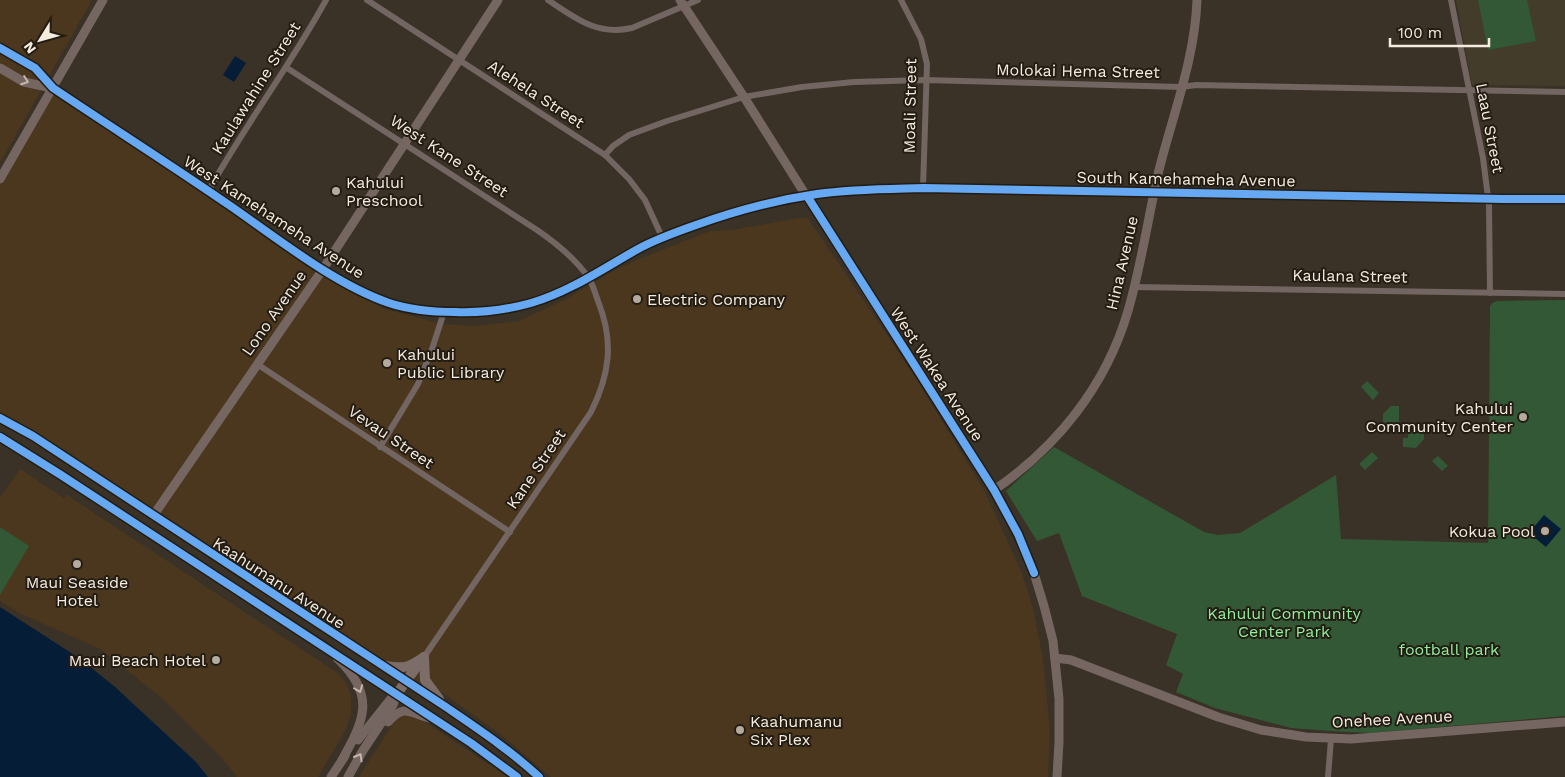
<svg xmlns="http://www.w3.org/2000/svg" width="1565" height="777" viewBox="0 0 1565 777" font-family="'Work Sans',sans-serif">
	<rect width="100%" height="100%" fill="#3a3226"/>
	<g fill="#4a371e">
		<path d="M0 0H92L0 163Z"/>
		<path d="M53 88 316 272 385 309 442 324 475 326 519 321 566 299 615 270 637 260 710 231 731 230 799 218H808L917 380 985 492 1022 573 1033 608 1043 658 1050 730 1048 777H551L499 733 434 687 406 681 0 418V179Z"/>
		<path d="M20 469 64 498 67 495 339 674 346 683 351 694V715L345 731 318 777H237L221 757 163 699 100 649 19 613 0 601V498Z"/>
		<path d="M405 714 414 715 508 777H359L395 720Z"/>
	</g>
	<path fill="#433c2b" d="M1456 0H1565V86L1472 85Z"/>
	<g fill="#335836">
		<path d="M1478 0H1527L1536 41 1488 50Z"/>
		<path d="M1565 300V716L1371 733 1331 731 1291 728 1215 708 1176 692 1183 674 1166 665 1177 634 1082 596 1059 533 1037 541 1006 491 1054 447 1204 532 1218 535 1240 533 1336 475 1341 539 1488 543 1490 306 1492 303 1498 301Z"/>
		<path d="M1367 381 1379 393 1373 400 1361 387Z"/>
		<path d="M1391 406H1399V422H1393V427H1383V414Z"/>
		<path d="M1408 432 1424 433V439L1416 448 1403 447V438H1408Z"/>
		<path d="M1372 452 1378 458 1365 470 1359 464Z"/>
		<path d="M1438 456 1448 466 1442 471 1432 461Z"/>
		<path d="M0 527 29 546 0 595Z"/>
	</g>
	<g fill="#051d37">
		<path d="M235 56 246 63 234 82 223 75Z"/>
		<path d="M1544 515 1561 529 1546 547 1529 533Z"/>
		<path d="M0 607 79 658 114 686 196 762 208 777H0Z"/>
	</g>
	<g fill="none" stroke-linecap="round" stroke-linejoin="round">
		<g stroke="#726562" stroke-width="6">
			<path d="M367 0 605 155 629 179 645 200 662 237"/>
			<path d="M548 0C575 18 597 36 632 28L698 0"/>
			<path d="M901 0 921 39 927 64 923 188"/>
			<path d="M1451 0 1483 158 1489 205 1490 293"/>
			<path d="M287 68 537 230C556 243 574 257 588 277 593 284 595 293 598 301 614 341 610 374 591 412L424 657"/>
			<path d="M605 155 613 146 629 135 667 121 744 97 802 87 854 82 925 80 1181 87 1196 85 1565 92"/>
			<path d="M209 190C245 125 290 66 326 0"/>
			<path d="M1134 287 1565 294"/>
			<path d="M257 364 510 532"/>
			<path d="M380 447 418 384 432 349 444 312"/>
			<path d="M1328 777 1331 739"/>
		</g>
		<g stroke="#756662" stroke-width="9">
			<path d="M680 0 744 97 870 297 943 409 994 490 1018 534 1034 573 1044 606 1053 641 1059 699V742L1057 777"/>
			<path d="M0 48 35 68 53 88C111 127 171 165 229 205 277 238 334 284 389 303 410 310 433 312 455 312 480 313 506 310 531 303 569 292 604 268 638 249 656 239 676 232 696 225 735 211 776 200 817 194 852 189 887 189 923 188L1503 199H1565"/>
			<path d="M0 68 24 82 52 88"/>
			<path d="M0 179 103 0"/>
			<path d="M994 490C1057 447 1106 386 1128 311 1141 266 1148 219 1158 174 1172 117 1195 59 1197 0"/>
			<path d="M153 516 323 269 498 0"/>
			<path d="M337 658C376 695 365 719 342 760"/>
			<path d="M1055 658 1071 660 1218 717 1261 730 1306 737 1351 739 1565 722"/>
			<path d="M388 722C405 703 409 713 429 718"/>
			<path d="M358 740 393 696 396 695"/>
			<path d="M331 777 345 756"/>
			<path d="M348 777 362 752 393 705 396 695"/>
		</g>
		<g stroke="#7c6d69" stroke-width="10">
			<path d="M0 418 33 436 446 707C478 729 510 750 539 777"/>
			<path d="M0 437 61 475 471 743 517 777"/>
			<path d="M424 657 425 680 439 699"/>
			<path d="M385 666C404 669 408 668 424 657"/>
			<path d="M396 695 420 662"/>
		</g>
		<g stroke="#231c13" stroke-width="11">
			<g id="cycleway">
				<path d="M0 48 35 68 53 88C111 127 171 165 229 205 277 238 334 284 389 303 410 310 433 312 455 312 480 313 506 310 531 303 569 292 604 268 638 249 656 239 676 232 696 225 735 211 776 200 817 194 852 189 887 189 923 188L1503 199H1565"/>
				<path d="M807 196 994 490 1018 534 1034 573"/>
				<path d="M0 418 33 436 446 707C478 729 510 750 539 777"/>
				<path d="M0 437 61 475 471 743 517 777"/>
			</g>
		</g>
		<use href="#cycleway" stroke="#66a8f1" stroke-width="8"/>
	</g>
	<defs><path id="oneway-chevron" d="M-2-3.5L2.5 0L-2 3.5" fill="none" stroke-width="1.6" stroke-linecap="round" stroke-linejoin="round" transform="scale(1.25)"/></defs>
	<g stroke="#c2b6ad">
		<use href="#oneway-chevron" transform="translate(25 81) rotate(20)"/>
		<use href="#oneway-chevron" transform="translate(359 689) rotate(69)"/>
		<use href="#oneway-chevron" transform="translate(359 757) rotate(-60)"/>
	</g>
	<g fill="#b4ab9e" stroke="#231c13" stroke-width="2">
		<circle cx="336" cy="191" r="5"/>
		<circle cx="637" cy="299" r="5"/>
		<circle cx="387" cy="363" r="5"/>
		<circle cx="1523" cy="417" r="5"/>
		<circle cx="1545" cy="531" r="5"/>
		<circle cx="77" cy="564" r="5"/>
		<circle cx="216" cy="660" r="5"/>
		<circle cx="740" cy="730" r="5"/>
	</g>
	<g text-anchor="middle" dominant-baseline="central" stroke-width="4" stroke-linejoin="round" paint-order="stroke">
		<g font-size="16" fill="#f5ecdf" stroke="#231c13">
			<text transform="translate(1078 71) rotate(1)">Molokai Hema Street</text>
			<text transform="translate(256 88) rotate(-58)">Kaulawahine Street</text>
			<text transform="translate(536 94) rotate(33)">Alehela Street</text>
			<text transform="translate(910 106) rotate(-89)">Moali Street</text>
			<text transform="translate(1490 128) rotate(79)">Laau Street</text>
			<text transform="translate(449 156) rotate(33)">West Kane Street</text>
			<text transform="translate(1186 179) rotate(1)">South Kamehameha Avenue</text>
			<text transform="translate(274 217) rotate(33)">West Kamehameha Avenue</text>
			<text transform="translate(1122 263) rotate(-77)">Hina Avenue</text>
			<text transform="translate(1350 276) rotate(1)">Kaulana Street</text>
			<text transform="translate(274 313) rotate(-55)">Lono Avenue</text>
			<text transform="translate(937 374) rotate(57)">West Wakea Avenue</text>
			<text transform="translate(391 437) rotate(34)">Vevau Street</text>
			<text transform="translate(536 469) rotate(-56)">Kane Street</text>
			<text transform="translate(279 583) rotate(33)">Kaahumanu Avenue</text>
			<text transform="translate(1392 719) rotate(-3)">Onehee Avenue</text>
		</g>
		<g font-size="16" fill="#f5ecdf" stroke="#231c13" text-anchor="start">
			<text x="346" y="182">Kahului<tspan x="346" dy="18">Preschool</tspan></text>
			<text x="647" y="299">Electric Company</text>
			<text x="397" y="354">Kahului<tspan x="397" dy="18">Public Library</tspan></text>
			<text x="1513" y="408" text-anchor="end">Kahului<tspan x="1513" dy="18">Community Center</tspan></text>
			<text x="1535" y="531" text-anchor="end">Kokua Pool</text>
			<text x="77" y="582" text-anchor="middle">Maui Seaside<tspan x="77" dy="18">Hotel</tspan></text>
			<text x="206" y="660" text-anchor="end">Maui Beach Hotel</text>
			<text x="750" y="721">Kaahumanu<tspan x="750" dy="18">Six Plex</tspan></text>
		</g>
		<g font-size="16" fill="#8fef9d" stroke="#231c13">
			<text x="1284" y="613">Kahului Community<tspan x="1284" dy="18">Center Park</tspan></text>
			<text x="1449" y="649">football park</text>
		</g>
	</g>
	<g transform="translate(40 40) rotate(233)" stroke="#231c13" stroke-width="4" paint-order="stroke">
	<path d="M0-4L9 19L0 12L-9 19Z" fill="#f5ecdf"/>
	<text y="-8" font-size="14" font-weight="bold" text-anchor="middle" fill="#f5ecdf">N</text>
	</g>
	<path d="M1390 38v8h99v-8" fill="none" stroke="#f5ecdf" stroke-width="2.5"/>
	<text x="1398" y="38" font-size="15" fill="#f5ecdf" stroke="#231c13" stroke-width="4" paint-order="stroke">100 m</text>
</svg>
